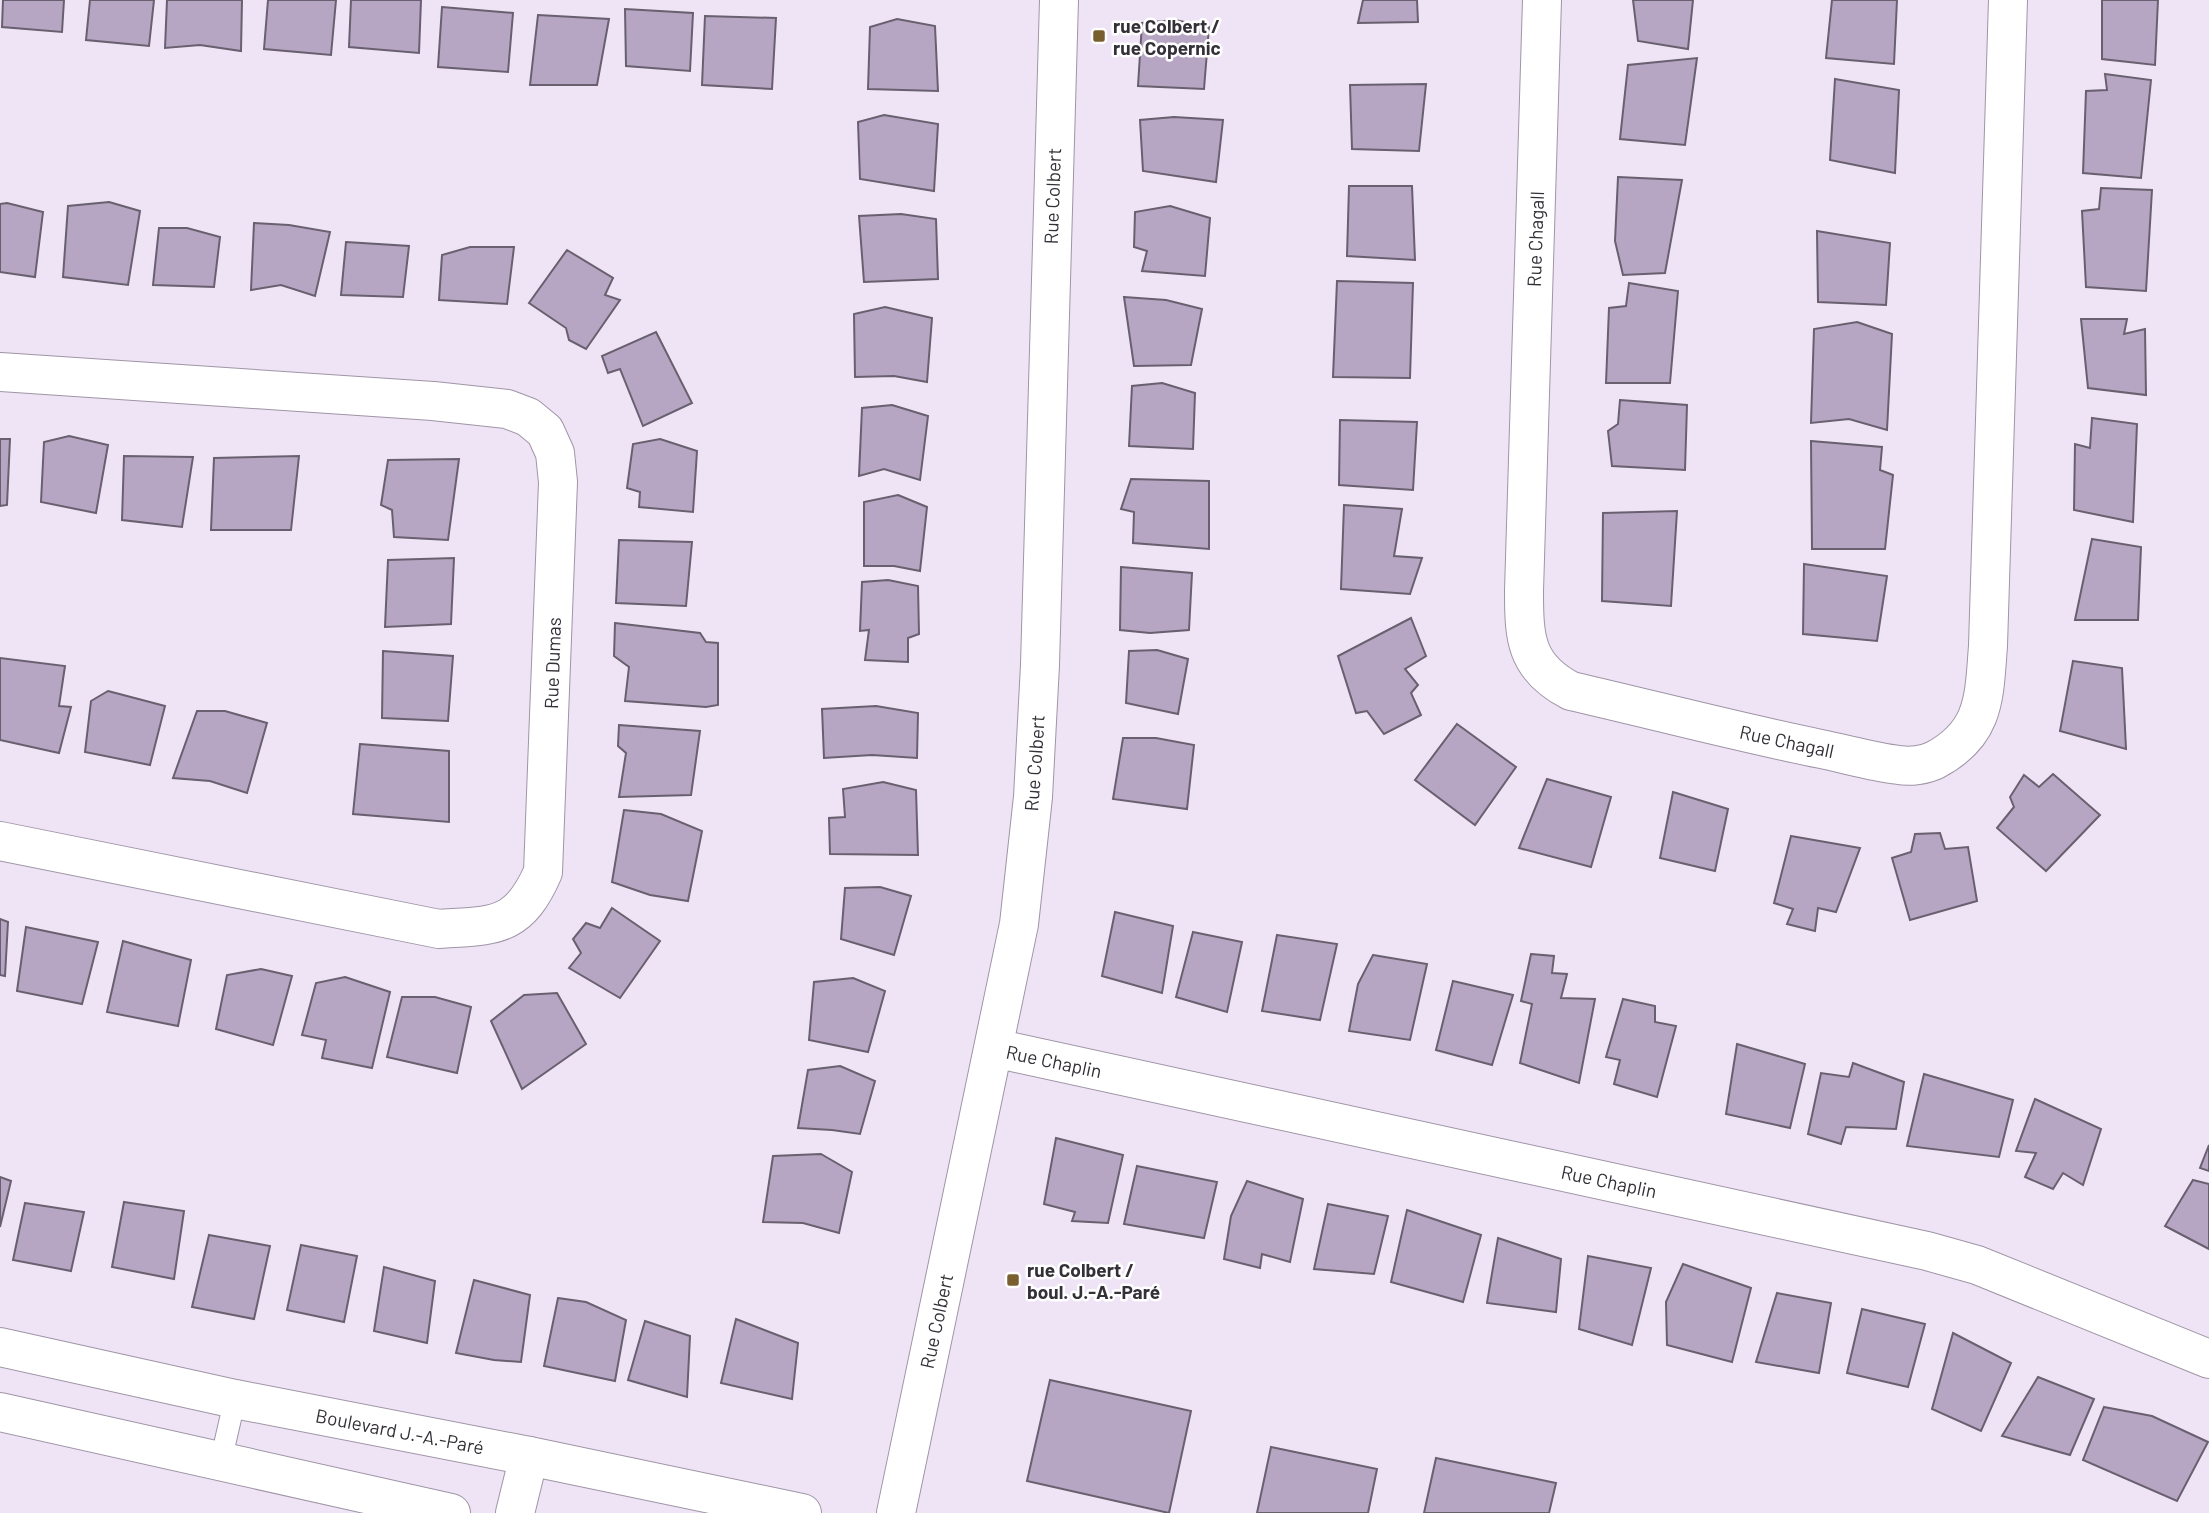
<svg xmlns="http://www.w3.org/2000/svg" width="2209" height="1513" viewBox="0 0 2209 1513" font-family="Barlow,sans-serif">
	<rect width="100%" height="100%" fill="#eee4f5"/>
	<g fill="#b7a6c3" stroke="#69606f" stroke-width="2">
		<path d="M3 0H64L62 32 2 27Z"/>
		<path d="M90 0H154L149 46 86 40Z"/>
		<path d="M167 0H242L241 51 200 45 165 48Z"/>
		<path d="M268 0H336L331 55 264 49Z"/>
		<path d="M351 0H421L419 53 349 47Z"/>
		<path d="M1363 0H1417L1418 22 1358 23Z"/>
		<path d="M1633 0H1693L1688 49 1638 41Z"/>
		<path d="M1832 0H1897L1894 64 1826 58Z"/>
		<path d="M2102 0H2158L2155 65 2102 59Z"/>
		<path d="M442 7 513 13 508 72 438 67Z"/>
		<path d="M625 9 693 13 690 71 626 66Z"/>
		<path d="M538 15 609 19 597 85H530Z"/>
		<path d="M705 16 776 18 772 89 702 85Z"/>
		<path d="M897 19 935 26 938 91 868 89 870 27Z"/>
		<path d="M1175 20 1209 27 1204 89 1138 86 1142 23Z"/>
		<path d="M1697 58 1685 145 1620 139 1628 65Z"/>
		<path d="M2105 74 2151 80 2141 178 2083 173 2086 91 2107 90Z"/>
		<path d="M1835 79 1899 90 1895 173 1830 160Z"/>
		<path d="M1426 84 1419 151 1352 149 1350 85Z"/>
		<path d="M884 115 938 124 934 191 860 179 858 122Z"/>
		<path d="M1174 117 1223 120 1216 182 1143 171 1140 120Z"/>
		<path d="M1618 177 1682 180 1665 273 1623 275 1615 241Z"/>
		<path d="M1349 186H1412L1415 260 1347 256Z"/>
		<path d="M2101 188 2152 190 2146 291 2086 287 2082 211 2099 209Z"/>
		<path d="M109 202 140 211 128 285 63 277 68 206Z"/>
		<path d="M7 203 43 212 35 277 0 272V204Z"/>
		<path d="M1170 206 1210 218 1205 276 1142 271 1147 251 1134 247 1135 212Z"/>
		<path d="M901 214 936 219 938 279 864 282 859 216Z"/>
		<path d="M254 223 289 225 330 232 315 296 281 285 251 290Z"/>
		<path d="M159 228H187L220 237 214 287 153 285Z"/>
		<path d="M1817 231 1890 243 1886 305 1818 302Z"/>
		<path d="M346 242 409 246 403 297 341 295Z"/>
		<path d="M470 247H514L507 304 439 300 442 255Z"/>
		<path d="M567 250 613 278 605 295 620 300 586 349 569 340 566 328 529 303Z"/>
		<path d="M1337 281 1413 283 1410 378 1333 377Z"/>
		<path d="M1629 283 1678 291 1670 383H1606L1609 308 1626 306Z"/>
		<path d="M1124 297 1166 300 1202 309 1191 365 1134 366Z"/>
		<path d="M885 307 932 318 927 382 894 376 855 377 854 314Z"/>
		<path d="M2081 319H2127L2124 334 2145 329 2146 395 2088 388Z"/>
		<path d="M1857 322 1892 334 1887 430 1849 419 1811 423 1814 329Z"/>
		<path d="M656 332 692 403 643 426 620 369 608 373 602 356Z"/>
		<path d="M1162 383 1195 393 1193 449 1129 446 1132 386Z"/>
		<path d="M1620 400 1687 405 1685 470 1612 466 1608 431 1618 424Z"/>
		<path d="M892 405 928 416 920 480 884 469 859 476 862 408Z"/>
		<path d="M2092 418 2137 424 2133 522 2074 510 2075 444 2090 448Z"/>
		<path d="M1340 420 1417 422 1413 490 1339 485Z"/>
		<path d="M69 436 108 445 96 513 41 502 44 442Z"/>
		<path d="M0 439H10L7 505 0 506Z"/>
		<path d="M660 439 697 451 693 512 639 507 640 492 627 488 633 444Z"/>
		<path d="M1811 441 1882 447 1880 470 1893 475 1885 549H1812Z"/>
		<path d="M124 456 193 457 182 527 122 520Z"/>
		<path d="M299 456 291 530H211L214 458Z"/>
		<path d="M459 459 448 540 394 537 392 510 381 505 388 460Z"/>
		<path d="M1131 479 1209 481V549L1133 543 1134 512 1121 509Z"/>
		<path d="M898 495 927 507 920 571 894 566H864V502Z"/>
		<path d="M1344 505 1402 509 1394 556 1422 558 1410 594 1341 589Z"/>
		<path d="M1677 511 1671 606 1602 601 1603 513Z"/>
		<path d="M2092 539 2141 547 2138 620H2075Z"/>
		<path d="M619 540 692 542 686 606 616 603Z"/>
		<path d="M454 558 451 624 385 627 388 560Z"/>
		<path d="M1804 564 1887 576 1877 641 1803 634Z"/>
		<path d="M1121 567 1192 573 1189 630 1150 633 1120 630Z"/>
		<path d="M888 580 918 586 919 634 908 638V662L865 660 869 630 860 631 862 582Z"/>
		<path d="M1411 618 1426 656 1405 669 1418 685 1411 693 1421 715 1384 734 1367 711 1356 713 1338 656Z"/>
		<path d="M615 623 700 633 706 642 718 643V705L706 707 625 701 629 667 614 656Z"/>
		<path d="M1157 650 1188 659 1178 714 1126 703 1129 651Z"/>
		<path d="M383 651 453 656 448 721 382 718Z"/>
		<path d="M0 658 65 666 59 706 71 707 59 753 0 740Z"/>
		<path d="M2073 661 2122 668 2126 749 2060 731Z"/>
		<path d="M108 691 165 706 150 765 85 752 91 701Z"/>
		<path d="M876 706 918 713 917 758 872 755 824 758 822 709Z"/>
		<path d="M197 711H225L267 723 247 793 210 781 173 778Z"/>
		<path d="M1457 724 1516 767 1475 825 1415 780Z"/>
		<path d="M619 725 700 731 691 795 619 797 626 753 618 746Z"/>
		<path d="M1123 738H1156L1194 745 1187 809 1113 799Z"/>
		<path d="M360 744 449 751V822L353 814Z"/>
		<path d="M2053 774 2100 815 2046 871 1997 828 2014 807 2010 797 2024 775 2039 787Z"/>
		<path d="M1547 779 1611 797 1591 867 1519 848Z"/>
		<path d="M883 782 916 790 918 855 830 854 829 818 845 817 843 789Z"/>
		<path d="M1673 792 1728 809 1715 871 1660 858Z"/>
		<path d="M624 810 661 814 702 831 688 901 650 895 612 882Z"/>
		<path d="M1940 833 1945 849 1968 847 1977 901 1910 920 1892 858 1911 852 1915 834Z"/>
		<path d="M1791 836 1860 848 1836 912 1818 908 1815 931 1787 924 1793 909 1774 903Z"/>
		<path d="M880 887 911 896 894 955 841 939 845 888Z"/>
		<path d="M612 908 660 941 620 998 569 968 581 953 573 939 586 923 600 928Z"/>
		<path d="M1115 912 1173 926 1162 993 1102 976Z"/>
		<path d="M0 919 8 922 5 976 0 975Z"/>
		<path d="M26 927 98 942 82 1004 17 991Z"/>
		<path d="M1193 932 1242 942 1227 1012 1176 997Z"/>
		<path d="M1277 935 1337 944 1320 1020 1262 1011Z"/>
		<path d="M123 941 191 960 178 1026 107 1012Z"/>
		<path d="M1531 954 1554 956 1552 973 1567 974 1561 998 1595 999 1579 1083 1520 1063 1532 1004 1521 1001Z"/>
		<path d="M1373 955 1427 964 1410 1040 1349 1031 1358 984Z"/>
		<path d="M261 969 292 976 273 1045 216 1029 227 975Z"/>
		<path d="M345 977 390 992 372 1068 322 1058 326 1040 302 1035 316 983Z"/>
		<path d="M853 978 885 991 868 1052 809 1040 814 982Z"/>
		<path d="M1453 981 1513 995 1492 1065 1436 1050Z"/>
		<path d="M557 993 586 1044 522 1089 491 1021 524 995Z"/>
		<path d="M402 997H435L471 1007 457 1073 387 1057Z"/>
		<path d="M1623 999 1655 1006V1022L1676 1026 1657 1097 1614 1084 1620 1060 1606 1057Z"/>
		<path d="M1737 1044 1805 1064 1790 1128 1726 1114Z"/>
		<path d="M1853 1063 1904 1082 1896 1129 1846 1127 1841 1144 1808 1134 1821 1073 1849 1077Z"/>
		<path d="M840 1066 875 1081 860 1134 832 1130 798 1128 808 1070Z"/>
		<path d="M1924 1074 2013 1100 1999 1157 1907 1146Z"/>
		<path d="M2035 1099 2101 1129 2083 1185 2063 1173 2053 1189 2025 1177 2036 1153 2016 1151Z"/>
		<path d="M1056 1138 1123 1155 1108 1223 1072 1221 1075 1212 1044 1204Z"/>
		<path d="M2209 1145V1171L2200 1168Z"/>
		<path d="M821 1154 852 1172 839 1233 803 1223 763 1222 773 1156Z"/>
		<path d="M1137 1166 1217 1182 1204 1238 1124 1224Z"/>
		<path d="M0 1177 11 1181 0 1227Z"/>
		<path d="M2193 1180 2209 1184V1249L2165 1226Z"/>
		<path d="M1247 1181 1303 1199 1290 1262 1262 1254 1260 1268 1224 1259 1231 1216Z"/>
		<path d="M124 1202 184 1211 174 1279 112 1267Z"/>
		<path d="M25 1203 84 1212 71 1271 13 1260Z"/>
		<path d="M1328 1204 1388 1216 1374 1274 1314 1269Z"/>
		<path d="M1407 1210 1481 1235 1463 1302 1391 1282Z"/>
		<path d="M209 1235 270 1246 254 1319 192 1307Z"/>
		<path d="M1498 1238 1561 1259 1556 1312 1487 1303Z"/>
		<path d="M301 1245 357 1256 344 1322 287 1310Z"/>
		<path d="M1588 1256 1651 1268 1632 1345 1579 1329Z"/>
		<path d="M1683 1264 1751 1288 1732 1362 1667 1345 1666 1302Z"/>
		<path d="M384 1267 435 1281 427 1343 374 1331Z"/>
		<path d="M474 1280 530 1295 521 1362 494 1360 456 1353Z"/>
		<path d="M1777 1293 1831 1303 1819 1373 1756 1362Z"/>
		<path d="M558 1298 586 1302 626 1320 615 1381 544 1366Z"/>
		<path d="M1862 1309 1925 1324 1908 1387 1847 1373Z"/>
		<path d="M736 1319 798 1343 792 1399 721 1383Z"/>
		<path d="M645 1321 690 1336 687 1397 628 1380Z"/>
		<path d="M1953 1333 2011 1363 1981 1431 1932 1409Z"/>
		<path d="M2038 1377 2094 1399 2070 1455 2002 1436Z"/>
		<path d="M1050 1380 1191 1411 1169 1513 1027 1481Z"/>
		<path d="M2104 1407 2152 1416 2208 1442 2177 1501 2083 1460Z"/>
		<path d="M1271 1447 1377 1469 1368 1513H1257Z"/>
		<path d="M1436 1458 1556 1483 1549 1513H1424Z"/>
	</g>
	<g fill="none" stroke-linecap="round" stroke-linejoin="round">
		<g stroke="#9f95a6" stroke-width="23">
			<path id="service" d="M221 1460 235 1399"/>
		</g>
		<g stroke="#9f95a6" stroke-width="40">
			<g id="minor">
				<path d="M1542 0 1524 591C1524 638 1525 667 1571 691 1654 710 1737 732 1821 749 1846 754 1873 762 1899 765 1910 767 1925 765 1935 760 1986 733 1984 696 1988 646L2008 0"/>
				<path d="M0 372 433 401 507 409 528 417 545 431 555 453 558 482 543 872C518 929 495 925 439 929L0 841"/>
				<path d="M994 1048 1927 1251 1977 1265 2209 1359"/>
				<path d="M515 1513 529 1456"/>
				<path d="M896 1513 1019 924 1033 797 1040 665 1059 0"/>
			</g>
		</g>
		<g stroke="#9f95a6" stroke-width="40">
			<g id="tertiary">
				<path d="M0 1347 235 1399 529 1456 802 1513"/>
				<path d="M0 1412 451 1513"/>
			</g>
		</g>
		<use href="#service" stroke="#fff" stroke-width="21"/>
		<use href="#minor" stroke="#fff" stroke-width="38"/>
		<use href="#tertiary" stroke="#fff" stroke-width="38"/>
	</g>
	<g fill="#795e30" stroke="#fff" stroke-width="2.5">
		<rect x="1092" y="29" width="14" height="14" rx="3.5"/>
		<rect x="1006" y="1273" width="14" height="14" rx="3.5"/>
	</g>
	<g text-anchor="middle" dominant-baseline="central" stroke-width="5" stroke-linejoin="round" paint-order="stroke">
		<g font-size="19" font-weight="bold" fill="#343037" stroke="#fff" text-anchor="start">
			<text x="1113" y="25">rue Colbert /<tspan x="1113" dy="22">rue Copernic</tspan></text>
			<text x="1027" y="1269">rue Colbert /<tspan x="1027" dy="22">boul. J.-A.-Paré</tspan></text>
		</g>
		<g font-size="19" fill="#343037" stroke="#fff">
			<text transform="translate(1052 196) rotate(-88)">Rue Colbert</text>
			<text transform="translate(1535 239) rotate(-88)">Rue Chagall</text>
			<text transform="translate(552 663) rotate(-88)">Rue Dumas</text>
			<text transform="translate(1787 741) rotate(12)">Rue Chagall</text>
			<text transform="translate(1034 763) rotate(-86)">Rue Colbert</text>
			<text transform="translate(1054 1061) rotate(12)">Rue Chaplin</text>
			<text transform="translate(1609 1181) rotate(12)">Rue Chaplin</text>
			<text transform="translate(936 1321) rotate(-78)">Rue Colbert</text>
			<text transform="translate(400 1431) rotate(11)">Boulevard J.-A.-Paré</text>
		</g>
	</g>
</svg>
